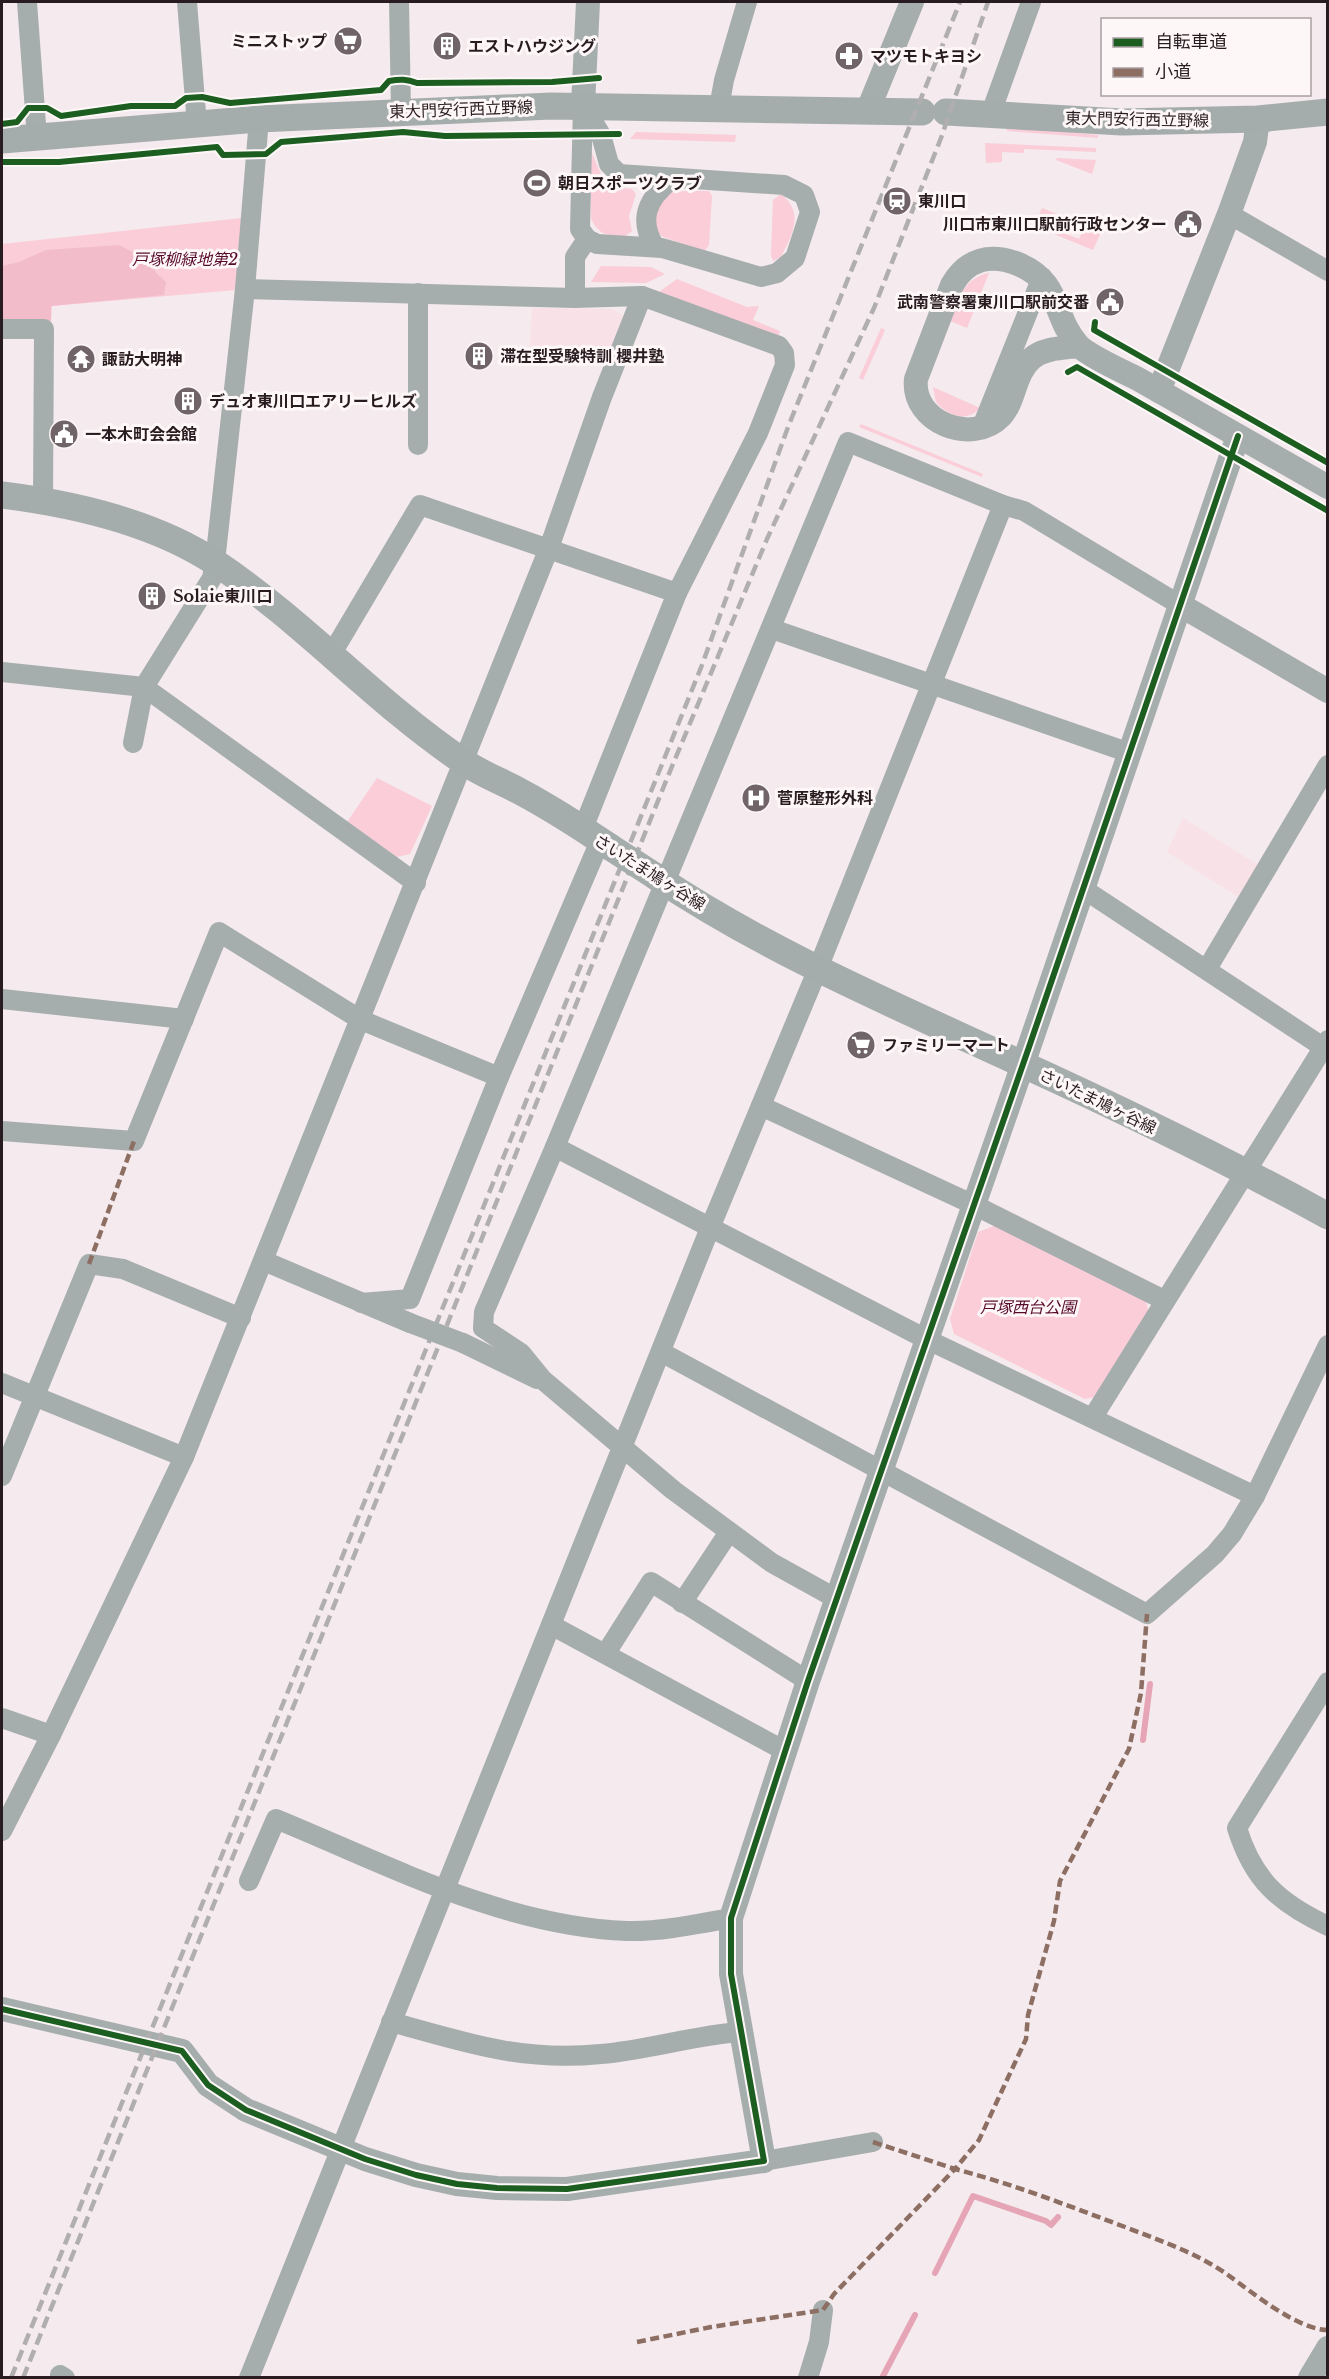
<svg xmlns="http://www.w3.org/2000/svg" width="1329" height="2379" viewBox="0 0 1329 2379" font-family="'Libre Baskerville','Noto Sans JP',serif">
	<rect width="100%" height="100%" fill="#f5eaed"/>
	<g fill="#f9e1e8">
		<path d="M532 308 612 309 624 316 608 356 530 348Z"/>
		<path d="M1183 818 1260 866 1240 898 1167 852Z"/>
	</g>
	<g fill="#facdd9">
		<path d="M1007 127 1098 135V138L1007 131Z"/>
		<path d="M636 132 736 135 735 142 630 139Z"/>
		<path d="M985 143 1096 148V152L1024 149V153L1002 152V162L986 163Z"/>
		<path d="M591 151C603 175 599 187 632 189L636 194 629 216 632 231 625 236C608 236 598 235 591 218Z"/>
		<path d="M1057 158 1096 160 1092 174 1056 160Z"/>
		<path d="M709 191 712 196 709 245 704 252 661 236 655 228C657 185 673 192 709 191Z"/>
		<path d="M781 194C805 213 792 235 781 257L773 261 771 255 773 200Z"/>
		<path d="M1042 208 1079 223 1077 230 1039 214Z"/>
		<path d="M242 218 236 290 52 306 51 321 2 322V244Z"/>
		<path d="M1085 226 1101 232 1093 250 1054 234 1056 230 1079 239Z"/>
		<path d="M601 266 651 267 665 274 646 283 591 282Z"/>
		<path d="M989 273 967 328 950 321C958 299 964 278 989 273Z"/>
		<path d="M677 279 747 307 759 306 753 320 780 331 778 338 659 292Z"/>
		<path d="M881 328 885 330 863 380 859 378Z"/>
		<path d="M933 387 980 408C967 423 947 416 936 402Z"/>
		<path d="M861 424 983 474 982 477 859 427Z"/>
		<path d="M377 778 432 806 410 854 397 857 347 822Z"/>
		<path d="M994 1226 1145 1298 1149 1313 1095 1397 1085 1399 954 1334 950 1319 978 1232Z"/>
	</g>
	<path fill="#f2bccb" d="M119 245 152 262 156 273 166 282 164 295 51 306V321H2V266L19 262 46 250Z"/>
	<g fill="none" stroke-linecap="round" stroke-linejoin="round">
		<g stroke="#e5a5b7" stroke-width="6">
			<path d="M1143 1740 1150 1684"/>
			<path d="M935 2273 973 2196 1046 2221 1051 2225 1058 2217"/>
			<path d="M882 2378 915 2315"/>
		</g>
		<g stroke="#a6aead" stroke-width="20">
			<path d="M27 2 37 138"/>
			<path d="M187 2 197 125"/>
			<path d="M399 2 401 111"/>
			<path d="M583 105 601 135 609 164 619 174 784 185 804 195 810 212 795 258 777 273 761 277 662 248 597 244 587 239 580 229Z"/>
			<path d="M719 108 724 80 747 2"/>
			<path d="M991 113 1031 2"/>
			<path d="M1229 214 1328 271"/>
			<path d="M655 247C638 220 647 199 671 180"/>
			<path d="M245 289 575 298 642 296 779 346 784 353 785 365 758 433 677 593 582 831"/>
			<path d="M575 298V257L587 239"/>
			<path d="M2 329H44L43 500"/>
			<path d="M981 429 1042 277"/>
			<path d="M418 445V293"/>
			<path d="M772 629 1130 753"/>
			<path d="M331 655 420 505 677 593"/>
			<path d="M2 672 144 687 416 883"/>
			<path d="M133 743 144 687 212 578 215 562 245 289 259 119"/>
			<path d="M1082 888 1323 1047"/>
			<path d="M1207 969 1328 765"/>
			<path d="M2 999 184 1019"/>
			<path d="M761 1106 972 1204 1164 1300"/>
			<path d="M2 1131 134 1141 219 932 361 1020 499 1077"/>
			<path d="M555 1147 926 1339 1255 1496"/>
			<path d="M264 1261 410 1323"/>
			<path d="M361 1303 410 1299 499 1077 600 841"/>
			<path d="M463 1343 537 1379"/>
			<path d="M661 1352 1147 1614 1215 1554 1232 1534 1255 1496 1328 1345"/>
			<path d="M2 1383 184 1457"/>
			<path d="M1093 1417 1328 1040"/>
			<path d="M2 1476 89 1264 123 1269 241 1318"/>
			<path d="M837 1599 772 1563 673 1490 543 1380 521 1353 483 1328 484 1312 555 1147 848 442 1003 505 1024 511 1180 605"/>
			<path d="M682 1603 729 1532"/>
			<path d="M551 1625 785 1751"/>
			<path d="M606 1653 651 1582 808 1681"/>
			<path d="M1328 1682 1237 1828C1253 1880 1279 1903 1328 1926"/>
			<path d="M2 1718 51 1735"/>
			<path d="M2 1831 51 1735 184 1457 549 548 602 397 642 296"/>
			<path d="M249 1881 276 1819C388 1865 503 1926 627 1931 660 1932 698 1924 731 1918"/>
			<path d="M391 2022C467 2043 522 2062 601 2054 649 2050 694 2035 741 2032"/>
			<path d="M764 2161 873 2142"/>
			<path d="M60 2375 65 2378"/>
			<path d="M249 2378 710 1228 817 971 1003 505"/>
			<path d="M808 2378 819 2342 823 2310"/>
		</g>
		<g stroke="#a6aead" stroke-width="24">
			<path d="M583 105 588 2"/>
			<path d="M867 112 912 2"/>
			<path d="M1079 346C1063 348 1043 348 1031 359 1014 374 1015 401 1001 416 972 446 911 422 916 379L952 285C967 259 990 253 1018 264 1062 282 1052 316 1078 345 1087 355 1124 372 1138 379 1201 415 1264 451 1328 487"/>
			<path d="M1159 391 1229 214 1255 142 1258 119"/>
			<path d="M1180 605 1328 691"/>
			<path d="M2 2009 182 2051 208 2085 246 2110 365 2159 416 2175 457 2184 497 2188 567 2189 764 2161 731 1974V1918L808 1681 1029 1047 1238 436"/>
			<path d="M1310 2378 1328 2348"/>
		</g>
		<g stroke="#a5adac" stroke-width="27">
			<path d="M946 112 1122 122 1258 119 1328 112"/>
			<path d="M2 140 259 119 551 106 922 112"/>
			<path d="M2 495C75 504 154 522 216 563 303 621 374 701 461 760 479 773 501 781 521 792 551 808 582 828 610 847"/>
			<path d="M655 876C770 953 897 1006 1022 1064 1125 1111 1228 1161 1328 1216"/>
		</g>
		<g stroke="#b0aeaf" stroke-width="4.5" stroke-dasharray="12 6" stroke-linecap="butt">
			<path d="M11 2378 702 665 788 427 960 2"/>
			<path d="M23 2378 668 776 767 539 874 308 941 138 988 2"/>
		</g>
		<path stroke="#a6aead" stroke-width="20" d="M410 1323 463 1343"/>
		<path stroke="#a5adac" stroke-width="27" d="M610 847 655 876"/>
		<g stroke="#8d6e63" stroke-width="4.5" stroke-dasharray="9 4.5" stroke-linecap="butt">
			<path d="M89 1264 134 1141"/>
			<path d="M873 2142 955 2169 979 2140 1026 2039 1028 2015 1054 1921 1060 1881 1129 1749 1141 1693 1147 1614"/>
			<path d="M637 2342 711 2327 823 2310 834 2294 955 2169C1013 2184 1069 2206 1125 2227 1161 2241 1197 2253 1228 2275 1253 2293 1298 2330 1328 2330"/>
		</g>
		<g stroke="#fef7f8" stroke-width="10">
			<g id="cycleway">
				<path d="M2 124 17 122 28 108H47L61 116 131 106H175L186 98 202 97 230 103 381 90 389 81C400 79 407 79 417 83L552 82 599 78"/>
				<path d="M2 162H59L217 147 223 155 266 154 281 142 403 132 445 136 619 134"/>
				<path d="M1095 322 1094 330 1328 463"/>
				<path d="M1068 372 1077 367 1328 511"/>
				<path d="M2 2009 182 2051 208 2085 246 2110 365 2159 416 2175 457 2184 497 2188 567 2189 764 2161 731 1974V1918L808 1681 1029 1047 1238 436"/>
			</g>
		</g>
		<use href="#cycleway" stroke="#1b5e20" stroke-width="6"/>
	</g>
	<defs>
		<g id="supermarket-disc" transform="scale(1.5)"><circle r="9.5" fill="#706468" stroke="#fef7f8"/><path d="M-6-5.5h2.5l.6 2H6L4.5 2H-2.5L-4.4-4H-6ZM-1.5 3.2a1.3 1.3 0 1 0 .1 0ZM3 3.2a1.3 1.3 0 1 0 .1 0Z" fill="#fff"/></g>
		<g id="building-disc" transform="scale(1.5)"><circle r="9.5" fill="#706468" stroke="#fef7f8"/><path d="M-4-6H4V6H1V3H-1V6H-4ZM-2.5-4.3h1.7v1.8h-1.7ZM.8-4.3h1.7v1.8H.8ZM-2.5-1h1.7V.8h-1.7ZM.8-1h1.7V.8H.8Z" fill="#fff"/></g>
		<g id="pharmacy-disc" transform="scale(1.5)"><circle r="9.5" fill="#706468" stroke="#fef7f8"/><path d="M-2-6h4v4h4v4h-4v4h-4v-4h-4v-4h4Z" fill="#fff"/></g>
		<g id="stadium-disc" transform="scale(1.5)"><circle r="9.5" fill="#706468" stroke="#fef7f8"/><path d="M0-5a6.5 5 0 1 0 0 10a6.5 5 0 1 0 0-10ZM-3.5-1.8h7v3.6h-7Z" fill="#fff"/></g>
		<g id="station-disc" transform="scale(1.5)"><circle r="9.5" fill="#706468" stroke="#fef7f8"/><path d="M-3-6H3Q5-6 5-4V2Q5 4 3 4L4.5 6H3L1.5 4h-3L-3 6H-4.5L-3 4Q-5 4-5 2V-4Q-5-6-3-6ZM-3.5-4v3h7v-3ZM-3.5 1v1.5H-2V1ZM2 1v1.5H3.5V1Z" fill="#fff"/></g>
		<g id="civic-disc" transform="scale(1.5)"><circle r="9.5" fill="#706468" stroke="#fef7f8"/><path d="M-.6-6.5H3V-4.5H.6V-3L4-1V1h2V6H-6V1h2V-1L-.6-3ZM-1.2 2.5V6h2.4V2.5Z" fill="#fff"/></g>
		<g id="temple-disc" transform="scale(1.5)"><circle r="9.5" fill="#706468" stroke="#fef7f8"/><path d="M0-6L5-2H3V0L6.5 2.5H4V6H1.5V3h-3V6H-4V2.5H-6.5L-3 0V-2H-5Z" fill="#fff"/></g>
		<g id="hospital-disc" transform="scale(1.5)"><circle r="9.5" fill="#706468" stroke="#fef7f8"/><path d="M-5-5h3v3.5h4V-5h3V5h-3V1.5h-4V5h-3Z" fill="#fff"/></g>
	</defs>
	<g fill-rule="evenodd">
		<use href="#supermarket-disc" x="348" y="41"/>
		<use href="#building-disc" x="447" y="46"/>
		<use href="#pharmacy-disc" x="849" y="56"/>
		<use href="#stadium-disc" x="537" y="183"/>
		<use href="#station-disc" x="897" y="201"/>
		<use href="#civic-disc" x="1188" y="224"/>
		<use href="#civic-disc" x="1110" y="302"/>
		<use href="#building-disc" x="479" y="356"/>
		<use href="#temple-disc" x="81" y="359"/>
		<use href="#building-disc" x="188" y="401"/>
		<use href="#civic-disc" x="64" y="434"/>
		<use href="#building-disc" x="152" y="596"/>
		<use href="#hospital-disc" x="756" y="798"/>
		<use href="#supermarket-disc" x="861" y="1045"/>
	</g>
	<g text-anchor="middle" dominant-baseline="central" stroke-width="6" stroke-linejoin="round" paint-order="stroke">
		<g font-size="16" font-weight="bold" fill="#291c20" stroke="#fef7f8" text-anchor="start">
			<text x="327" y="41" text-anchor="end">ミニストップ</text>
			<text x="468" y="46">エストハウジング</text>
			<text x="870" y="56">マツモトキヨシ</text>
			<text x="558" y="183">朝日スポーツクラブ</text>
			<text x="918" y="201">東川口</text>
			<text x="1167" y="224" text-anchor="end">川口市東川口駅前行政センター</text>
			<text x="1089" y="302" text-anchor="end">武南警察署東川口駅前交番</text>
			<text x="500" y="356">滞在型受験特訓 櫻井塾</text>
			<text x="102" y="359">諏訪大明神</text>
			<text x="209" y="401">デュオ東川口エアリーヒルズ</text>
			<text x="85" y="434">一本木町会会館</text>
			<text x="173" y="596">Solaie東川口</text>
			<text x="777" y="798">菅原整形外科</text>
			<text x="882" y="1045">ファミリーマート</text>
		</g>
		<g font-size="16" fill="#291c20" stroke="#fef7f8">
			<text transform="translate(461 109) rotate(-2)">東大門安行西立野線</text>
			<text transform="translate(1137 119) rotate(1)">東大門安行西立野線</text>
			<text transform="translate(650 872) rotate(32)">さいたま鳩ヶ谷線</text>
			<text transform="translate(1098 1101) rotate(26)">さいたま鳩ヶ谷線</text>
		</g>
		<g font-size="16" font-style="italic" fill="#57092a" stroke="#fef7f8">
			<text x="185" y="259">戸塚柳緑地第2</text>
			<text x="1028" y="1307">戸塚西台公園</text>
		</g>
	</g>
	<rect width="1329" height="2379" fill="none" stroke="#291c20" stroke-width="6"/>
	<rect x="1101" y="18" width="210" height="78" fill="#fef7f8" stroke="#a99fa2" stroke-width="1.5"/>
	<rect x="1113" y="38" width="30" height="9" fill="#1b5e20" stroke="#a99fa2" stroke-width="1.5"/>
	<text x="1155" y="48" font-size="18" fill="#291c20">自転車道</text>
	<rect x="1113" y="68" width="30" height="9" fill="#8d6e63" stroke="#a99fa2" stroke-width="1.5"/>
	<text x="1155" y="78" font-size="18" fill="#291c20">小道</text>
</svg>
